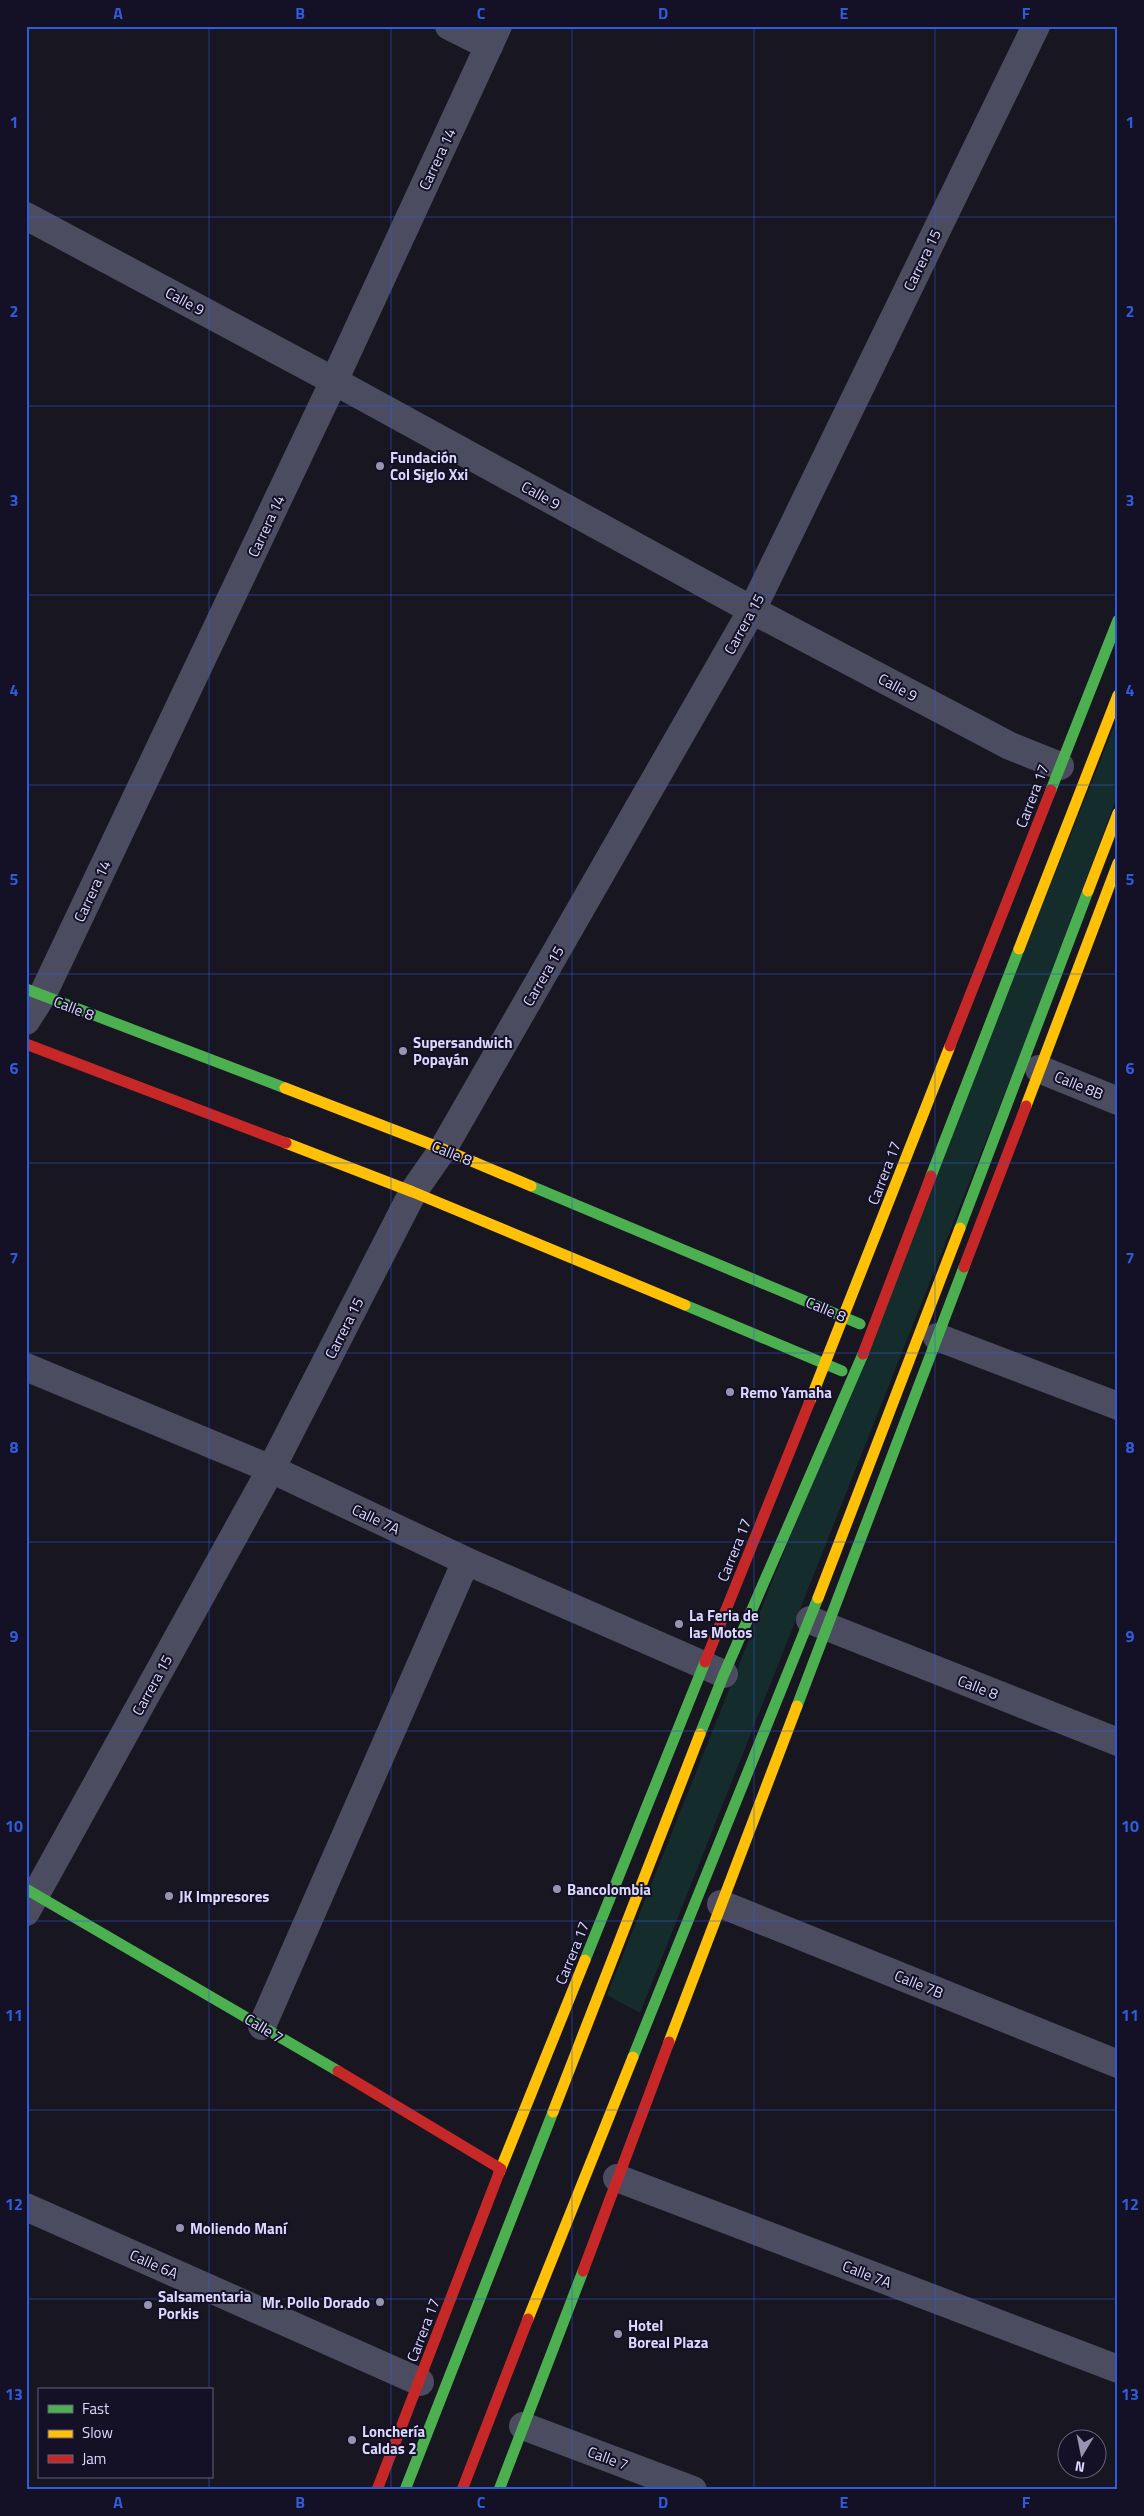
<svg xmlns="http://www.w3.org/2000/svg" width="1144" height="2516" viewBox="0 0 1144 2516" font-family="'Titillium Web',sans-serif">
	<rect width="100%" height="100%" fill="#181621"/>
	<path fill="#152c2c" d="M1118 716V794L1027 1037 640 2013 607 1995Z"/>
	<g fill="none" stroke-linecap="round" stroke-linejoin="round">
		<g stroke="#4c4c61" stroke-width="28">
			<path d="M449 26 489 46"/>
			<path d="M26 216 334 381 752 610 1010 746 1060 766"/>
			<path d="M26 1021 42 996 334 381 498 26"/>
			<path d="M1039 1069 1118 1101"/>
			<path d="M937 1337 1118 1406"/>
			<path d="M26 1367 271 1469 466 1561 724 1674"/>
			<path d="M810 1620 1118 1742"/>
			<path d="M721 1904 1118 2064"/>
			<path d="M26 1912 271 1469 413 1192 443 1149 752 610 1036 26"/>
			<path d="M262 2026 466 1561"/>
			<path d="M617 2178 1118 2369"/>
			<path d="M26 2207 420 2382"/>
			<path d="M523 2426 693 2490"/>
		</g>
		<g stroke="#4caf50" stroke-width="11">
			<path d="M1051 790 1118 620"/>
			<path d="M26 989 285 1088"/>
			<path d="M931 1176 1019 949"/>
			<path d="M531 1186 860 1324"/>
			<path d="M960 1228 1088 891"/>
			<path d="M685 1305 842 1371"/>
			<path d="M797 1706 964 1267"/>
			<path d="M700 1734 724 1674 863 1354"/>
			<path d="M26 1889 338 2071"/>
			<path d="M585 1960 705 1662"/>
			<path d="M633 2057 818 1598"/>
			<path d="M405 2490 553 2112"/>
			<path d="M499 2490 583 2271"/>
		</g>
		<g stroke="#ffc107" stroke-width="11">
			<path d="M1088 891 1118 813"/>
			<path d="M1019 949 1118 695"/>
			<path d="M285 1088 443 1149 531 1186"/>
			<path d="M1026 1106 1118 863"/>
			<path d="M286 1143 413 1192 685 1305"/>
			<path d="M810 1401 950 1046"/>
			<path d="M818 1598 960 1228"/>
			<path d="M669 2042 797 1706"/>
			<path d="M553 2112 700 1734"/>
			<path d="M499 2173 585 1960"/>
			<path d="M528 2319 633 2057"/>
		</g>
		<g stroke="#c62828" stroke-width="11">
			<path d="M26 1044 286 1143"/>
			<path d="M950 1046 1051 790"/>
			<path d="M964 1267 1026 1106"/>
			<path d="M863 1354 931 1176"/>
			<path d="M705 1662 810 1401"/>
			<path d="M338 2071 501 2169"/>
			<path d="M583 2271 669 2042"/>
			<path d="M377 2490 499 2173"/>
			<path d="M462 2490 528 2319"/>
		</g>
	</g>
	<path fill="none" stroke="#305cdc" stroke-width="1" stroke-opacity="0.55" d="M209 26V2390M391 26V2490M572 26V2490M754 26V2490M935 26V2490M26 217H1118M26 406H1118M26 595H1118M26 785H1118M26 974H1118M26 1163H1118M26 1353H1118M26 1542H1118M26 1731H1118M26 1921H1118M26 2110H1118M26 2299H1118M209 2477V2490"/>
	<g fill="#9794b0" stroke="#141126" stroke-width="2">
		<circle cx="380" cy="466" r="5"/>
		<circle cx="403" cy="1051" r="5"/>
		<circle cx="730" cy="1392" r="5"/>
		<circle cx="679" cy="1624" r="5"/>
		<circle cx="557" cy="1889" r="5"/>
		<circle cx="169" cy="1896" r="5"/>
		<circle cx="180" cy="2228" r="5"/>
		<circle cx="380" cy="2302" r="5"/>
		<circle cx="148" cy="2305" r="5"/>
		<circle cx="618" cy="2334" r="5"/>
		<circle cx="352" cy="2440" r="5"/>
	</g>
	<g text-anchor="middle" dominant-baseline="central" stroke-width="4" stroke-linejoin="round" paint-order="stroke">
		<g font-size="15" fill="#dcd8fd" stroke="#141126">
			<text transform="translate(437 159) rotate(-65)">Carrera 14</text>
			<text transform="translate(922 260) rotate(-64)">Carrera 15</text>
			<text transform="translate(185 301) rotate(28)">Calle 9</text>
			<text transform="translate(541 495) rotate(29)">Calle 9</text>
			<text transform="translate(266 526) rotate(-65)">Carrera 14</text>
			<text transform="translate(744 624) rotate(-61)">Carrera 15</text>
			<text transform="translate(898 687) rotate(28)">Calle 9</text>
			<text transform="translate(1032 796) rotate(-69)">Carrera 17</text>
			<text transform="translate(92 891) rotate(-65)">Carrera 14</text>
			<text transform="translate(543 976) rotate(-60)">Carrera 15</text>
			<text transform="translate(74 1008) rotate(21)">Calle 8</text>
			<text transform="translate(1079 1085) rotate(22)">Calle 8B</text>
			<text transform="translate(452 1153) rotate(22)">Calle 8</text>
			<text transform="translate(884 1173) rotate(-69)">Carrera 17</text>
			<text transform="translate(826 1309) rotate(23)">Calle 8</text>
			<text transform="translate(344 1328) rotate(-63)">Carrera 15</text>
			<text transform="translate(376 1519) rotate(25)">Calle 7A</text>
			<text transform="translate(734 1550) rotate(-68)">Carrera 17</text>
			<text transform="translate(152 1685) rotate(-61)">Carrera 15</text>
			<text transform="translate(978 1687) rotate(21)">Calle 8</text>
			<text transform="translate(572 1953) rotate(-68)">Carrera 17</text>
			<text transform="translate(919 1984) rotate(22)">Calle 7B</text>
			<text transform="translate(264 2028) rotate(31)">Calle 7</text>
			<text transform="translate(154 2264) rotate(24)">Calle 6A</text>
			<text transform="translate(867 2274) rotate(21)">Calle 7A</text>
			<text transform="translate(423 2330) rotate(-69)">Carrera 17</text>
			<text transform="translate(608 2458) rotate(20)">Calle 7</text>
		</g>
		<g font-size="15" font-weight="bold" fill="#dcd8fd" stroke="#141126" text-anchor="start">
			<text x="390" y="457">Fundación<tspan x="390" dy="17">Col Siglo Xxi</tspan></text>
			<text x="413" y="1042">Supersandwich<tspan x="413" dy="17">Popayán</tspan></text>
			<text x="740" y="1392">Remo Yamaha</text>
			<text x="689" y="1615">La Feria de<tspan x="689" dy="17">las Motos</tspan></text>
			<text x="567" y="1889">Bancolombia</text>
			<text x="179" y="1896">JK Impresores</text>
			<text x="190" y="2228">Moliendo Maní</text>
			<text x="158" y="2296">Salsamentaria<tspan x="158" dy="17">Porkis</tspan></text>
			<text x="370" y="2302" text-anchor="end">Mr. Pollo Dorado</text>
			<text x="628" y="2325">Hotel<tspan x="628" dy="17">Boreal Plaza</tspan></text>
			<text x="362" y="2431">Lonchería<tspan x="362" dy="17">Caldas 2</tspan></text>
		</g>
	</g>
	<rect width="1144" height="2516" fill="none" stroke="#141126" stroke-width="55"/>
	<rect x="38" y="2388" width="175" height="90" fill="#141126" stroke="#64617c"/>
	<rect x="48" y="2405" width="25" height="8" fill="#4caf50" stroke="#64617c"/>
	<text x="82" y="2414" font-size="15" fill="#dcd8fd">Fast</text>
	<rect x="48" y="2430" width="25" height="8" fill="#ffc107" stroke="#64617c"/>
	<text x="82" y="2438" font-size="15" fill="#dcd8fd">Slow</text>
	<rect x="48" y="2455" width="25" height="8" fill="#c62828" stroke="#64617c"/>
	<text x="82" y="2464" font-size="15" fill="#dcd8fd">Jam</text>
	<g transform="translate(1082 2454) rotate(190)"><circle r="24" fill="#141126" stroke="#64617c"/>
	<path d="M0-4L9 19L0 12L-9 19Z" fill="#9794b0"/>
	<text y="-8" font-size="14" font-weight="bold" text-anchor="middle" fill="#dcd8fd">N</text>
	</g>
	<rect x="28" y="28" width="1088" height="2460" fill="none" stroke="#305cdc" stroke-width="2"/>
	<g font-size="16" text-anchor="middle" font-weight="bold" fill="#305cdc">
		<text x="118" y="19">A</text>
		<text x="300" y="19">B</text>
		<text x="481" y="19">C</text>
		<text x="663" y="19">D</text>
		<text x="844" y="19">E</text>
		<text x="1026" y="19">F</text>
		<text x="14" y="128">1</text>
		<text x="1130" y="128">1</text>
		<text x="14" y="317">2</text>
		<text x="1130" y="317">2</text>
		<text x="14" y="506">3</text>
		<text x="1130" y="506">3</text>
		<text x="14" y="696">4</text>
		<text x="1130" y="696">4</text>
		<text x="14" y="885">5</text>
		<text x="1130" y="885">5</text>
		<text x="14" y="1074">6</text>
		<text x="1130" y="1074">6</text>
		<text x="14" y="1264">7</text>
		<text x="1130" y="1264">7</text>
		<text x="14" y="1453">8</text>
		<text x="1130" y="1453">8</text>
		<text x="14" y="1642">9</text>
		<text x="1130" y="1642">9</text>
		<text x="14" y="1832">10</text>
		<text x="1130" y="1832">10</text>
		<text x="14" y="2021">11</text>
		<text x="1130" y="2021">11</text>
		<text x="14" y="2210">12</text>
		<text x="1130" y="2210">12</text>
		<text x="14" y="2400">13</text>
		<text x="1130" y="2400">13</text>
		<text x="118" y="2508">A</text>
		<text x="300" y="2508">B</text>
		<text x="481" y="2508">C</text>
		<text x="663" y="2508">D</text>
		<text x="844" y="2508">E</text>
		<text x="1026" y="2508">F</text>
	</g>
</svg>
